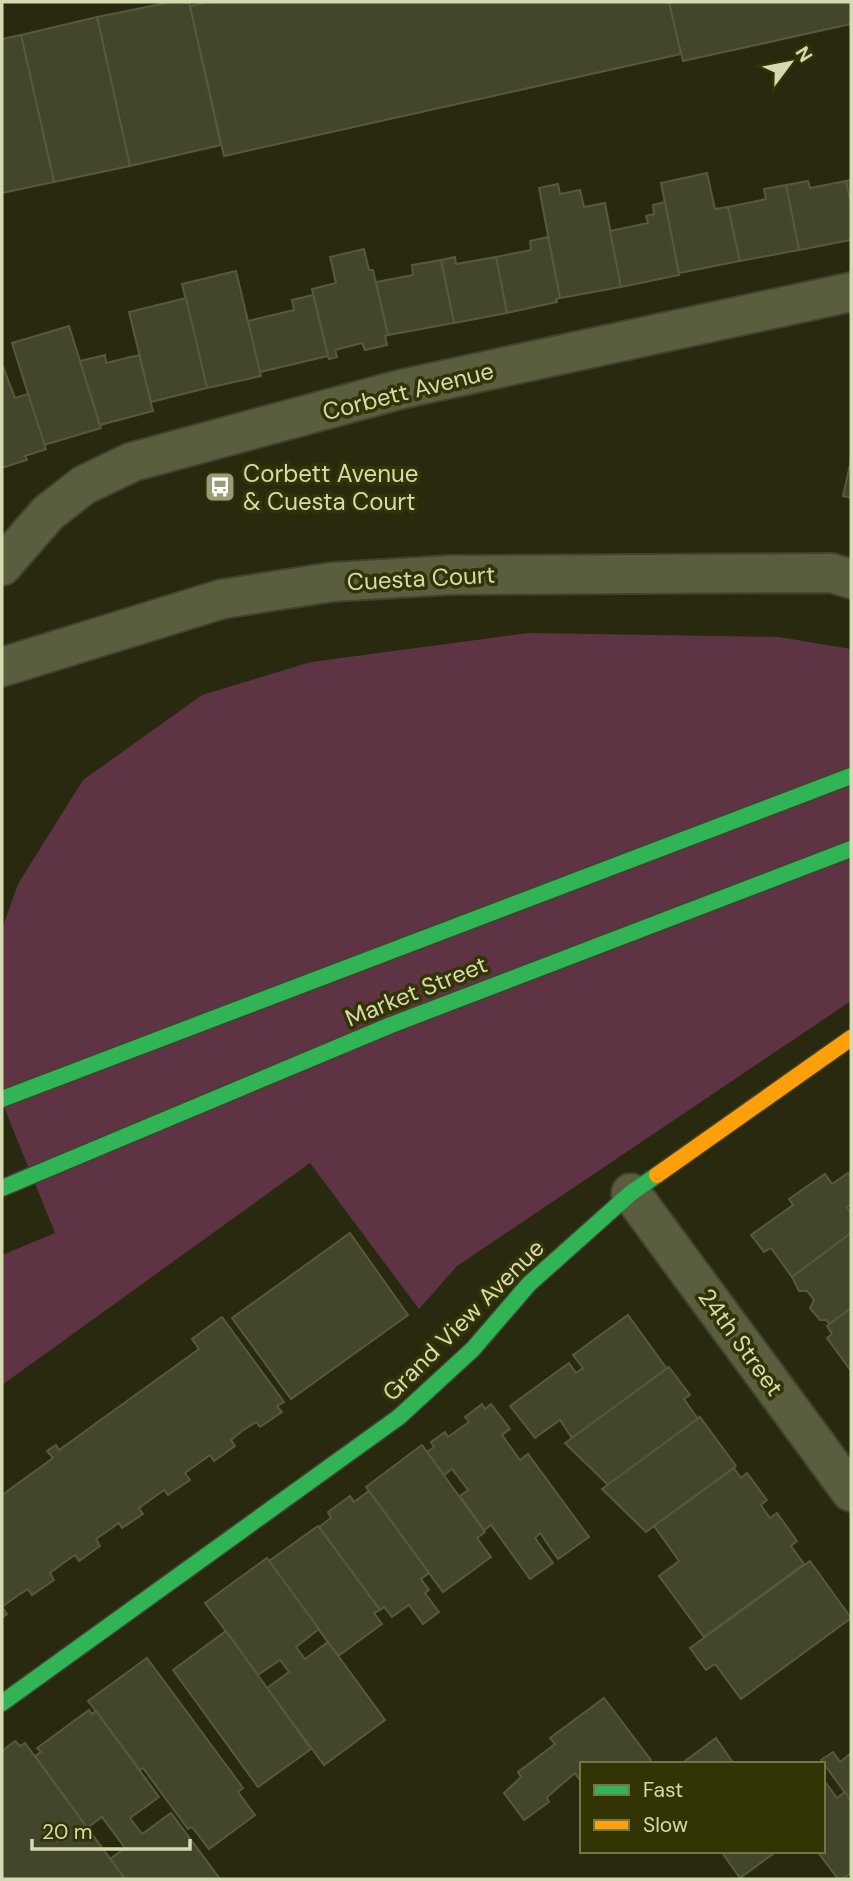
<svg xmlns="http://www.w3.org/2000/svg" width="853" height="1881" viewBox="0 0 853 1881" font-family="'DM Sans',sans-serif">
	<rect width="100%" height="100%" fill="#28290f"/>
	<path fill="#5e3444" d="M529 633 779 637 851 649V1001L457 1266 419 1309 310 1163 2 1385V1255L55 1233 2 1102V929L18 884 83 780 202 695 311 662Z"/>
	<g fill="#44462b" stroke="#57583c" stroke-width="2">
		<path d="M171 2H189L221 145 130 166 97 17Z"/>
		<path d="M209 2H669L681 54 224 156 190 6Z"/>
		<path d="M669 2H851V24L683 61Z"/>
		<path d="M97 17 130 166 54 182 21 35Z"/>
		<path d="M21 35 54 182 2 193V39Z"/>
		<path d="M707 173 715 209 728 207 740 261 679 273 661 183Z"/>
		<path d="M851 180V205L846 181Z"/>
		<path d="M808 181 810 188 846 181 851 205V240L799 250 786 185Z"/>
		<path d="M558 184 560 194 580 190 584 207 605 203 621 287 560 298 539 188Z"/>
		<path d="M786 185 799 250 740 261 728 207 766 199 764 189Z"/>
		<path d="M665 202 679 275 621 287 610 231 648 223 646 216 654 214 653 205Z"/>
		<path d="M548 237 560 298 556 299 557 302 507 313 496 257 531 250 530 241Z"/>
		<path d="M364 249 369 270H373L388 335 385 336 387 345 365 350 362 343 335 350 337 357 329 359 312 289 336 283 330 257Z"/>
		<path d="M455 257 456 264 496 257 507 313 454 323 441 260Z"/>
		<path d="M441 260 454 323 388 335 376 282 413 275 412 265Z"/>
		<path d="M236 271 261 376 207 388 182 284Z"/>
		<path d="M313 295 328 356 260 372 248 321 294 310 292 300Z"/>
		<path d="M186 298 207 388 151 402 129 312Z"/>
		<path d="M69 326 101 428 44 445 12 343Z"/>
		<path d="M105 355 106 363 139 355 153 411 100 425 80 361Z"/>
		<path d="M2 364 15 398 28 394 46 449 25 456 27 460 2 468Z"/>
		<path d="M851 460V498L843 496Z"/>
		<path d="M848 1173 851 1178V1204L847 1207 851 1214V1233L792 1277 771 1248 764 1252 751 1235 793 1205 789 1199 825 1174 832 1184Z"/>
		<path d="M350 1233 408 1315 291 1399 232 1318Z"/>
		<path d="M851 1233V1308L830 1324 826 1320H820L810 1308 814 1300 807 1291H799L792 1277Z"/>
		<path d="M851 1308V1371L827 1338 832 1334 827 1326Z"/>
		<path d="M628 1315 667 1369 572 1438 560 1420 535 1438 510 1406 569 1363 576 1373 583 1368 573 1355Z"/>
		<path d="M222 1317 284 1402 277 1406 282 1412 260 1427 256 1422 242 1431 231 1440 235 1446 214 1461 210 1455 185 1473 190 1480 168 1495 164 1490 139 1508 143 1514 122 1528 119 1523 96 1539 100 1546 79 1561 75 1555 62 1564 50 1573 54 1580 32 1595 28 1589 17 1596 2 1607 7 1614 2 1618V1495L53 1458 47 1451 56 1445 59 1450 199 1349 192 1339Z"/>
		<path d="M669 1367 690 1395 684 1399 698 1419 608 1485 565 1443Z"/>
		<path d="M482 1404 485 1409 491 1404 510 1429 502 1435 520 1460 528 1454 589 1537 558 1559 540 1533 535 1538 553 1563 530 1579 491 1525 484 1530 460 1496 468 1490 452 1469 444 1475 427 1452 434 1447 431 1442 445 1432 448 1437 469 1422 465 1417Z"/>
		<path d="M700 1417 736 1466 646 1532 602 1489Z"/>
		<path d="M422 1445 485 1532 477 1538 491 1557 443 1592 366 1487Z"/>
		<path d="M734 1468 741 1478 747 1473 767 1500 761 1505 770 1518 777 1513 797 1541 791 1546 804 1564 704 1637 659 1576 679 1561 654 1526Z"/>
		<path d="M369 1491 429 1573 421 1579 429 1590 425 1593 439 1612 423 1624 409 1605 392 1617 384 1607 380 1610 319 1527 331 1518 328 1512 350 1496 354 1502Z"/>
		<path d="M318 1526 380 1610 374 1613 382 1624 338 1656 269 1561Z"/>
		<path d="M267 1558 319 1629 296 1647 305 1659 328 1642 385 1720 324 1765 267 1688 289 1672 280 1660 258 1675 205 1603Z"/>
		<path d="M810 1561 851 1618 741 1699 715 1664 706 1670 690 1648Z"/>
		<path d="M226 1631 311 1749 258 1787 173 1670Z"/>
		<path d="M147 1658 243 1788 238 1792 255 1815 209 1849 192 1827 188 1829 143 1768 140 1770 88 1701Z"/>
		<path d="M604 1698 651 1760 646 1764H582V1783L575 1773 547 1797 549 1802 524 1820 504 1793 521 1777 518 1772 555 1744 550 1738Z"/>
		<path d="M89 1710 92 1714 96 1711 159 1797 130 1818 142 1834 171 1813 220 1879H125L110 1859 125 1848 102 1817 87 1828 35 1756 41 1752 37 1748Z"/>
		<path d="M716 1738 734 1764H681Z"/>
		<path d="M15 1741 20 1746 25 1743 125 1879H2V1751Z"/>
		<path d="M833 1752 840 1762 851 1753V1801L821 1760Z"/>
		<path d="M823 1779 837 1798 845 1792 851 1801V1873L843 1879H838L817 1851H823Z"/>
		<path d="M721 1851H777L740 1878Z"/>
	</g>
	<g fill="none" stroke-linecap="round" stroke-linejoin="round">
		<g stroke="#41432d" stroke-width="42">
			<g id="street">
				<path d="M2 566 48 513 84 485 132 462 402 389 851 292"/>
				<path d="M2 667 222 599 332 582 450 575 832 573 851 579"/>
				<path d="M631 1193 851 1492"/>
			</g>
		</g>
		<g stroke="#41432d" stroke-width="19">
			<g id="fast">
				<path d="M2 1099 851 776"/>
				<path d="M2 1188 391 1025 851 849"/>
				<path d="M2 1703 399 1417 473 1349 529 1284 631 1193 657 1175"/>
			</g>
		</g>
		<g stroke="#41432d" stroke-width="19">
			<path id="slow" d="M657 1175 851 1038"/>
		</g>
		<use href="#street" stroke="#5a5d3e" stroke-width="38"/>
		<use href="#fast" stroke="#30b455" stroke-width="16"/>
		<use href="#slow" stroke="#ff9f0a" stroke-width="16"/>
	</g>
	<defs>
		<g id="bus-square" transform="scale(1.575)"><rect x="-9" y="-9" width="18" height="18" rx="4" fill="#999c78" stroke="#323404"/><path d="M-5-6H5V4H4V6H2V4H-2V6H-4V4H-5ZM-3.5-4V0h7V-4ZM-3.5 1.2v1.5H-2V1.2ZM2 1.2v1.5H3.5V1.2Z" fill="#fff"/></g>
	</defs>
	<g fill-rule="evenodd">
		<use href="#bus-square" x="220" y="487"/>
	</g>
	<g text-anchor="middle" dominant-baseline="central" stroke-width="7" stroke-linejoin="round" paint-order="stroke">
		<g font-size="24" fill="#d6dab1" stroke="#323404">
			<text transform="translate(408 391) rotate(-14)">Corbett Avenue</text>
			<text transform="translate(421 578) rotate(-3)">Cuesta Court</text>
			<text transform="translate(416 991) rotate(-22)">Market Street</text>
			<text transform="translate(463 1320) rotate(-45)">Grand View Avenue</text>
			<text transform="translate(741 1342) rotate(54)">24th Street</text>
		</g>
		<g font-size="24" fill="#d6dab1" stroke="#323404" text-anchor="start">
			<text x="243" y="473">Corbett Avenue<tspan x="243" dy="28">&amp; Cuesta Court</tspan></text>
		</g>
	</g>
	<rect width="853" height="1881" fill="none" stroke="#d6dab1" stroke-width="7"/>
	<rect x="580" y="1762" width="245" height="91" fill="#323404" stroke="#747649" stroke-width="2"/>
	<rect x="594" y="1785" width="35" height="10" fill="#30b455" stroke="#747649" stroke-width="2"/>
	<text x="643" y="1797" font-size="21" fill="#d6dab1">Fast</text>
	<rect x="594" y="1820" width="35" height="10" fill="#ff9f0a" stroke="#747649" stroke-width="2"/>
	<text x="643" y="1832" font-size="21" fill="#d6dab1">Slow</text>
	<g transform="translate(790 63) rotate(58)" stroke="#323404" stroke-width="5" paint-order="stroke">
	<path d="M0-5L12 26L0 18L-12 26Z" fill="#d6dab1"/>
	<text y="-10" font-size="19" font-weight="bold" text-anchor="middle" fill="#d6dab1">N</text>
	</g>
	<path d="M32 1839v10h158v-10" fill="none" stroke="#d6dab1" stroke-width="3.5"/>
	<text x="42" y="1839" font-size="21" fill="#d6dab1" stroke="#323404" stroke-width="5" paint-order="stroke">20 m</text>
</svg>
